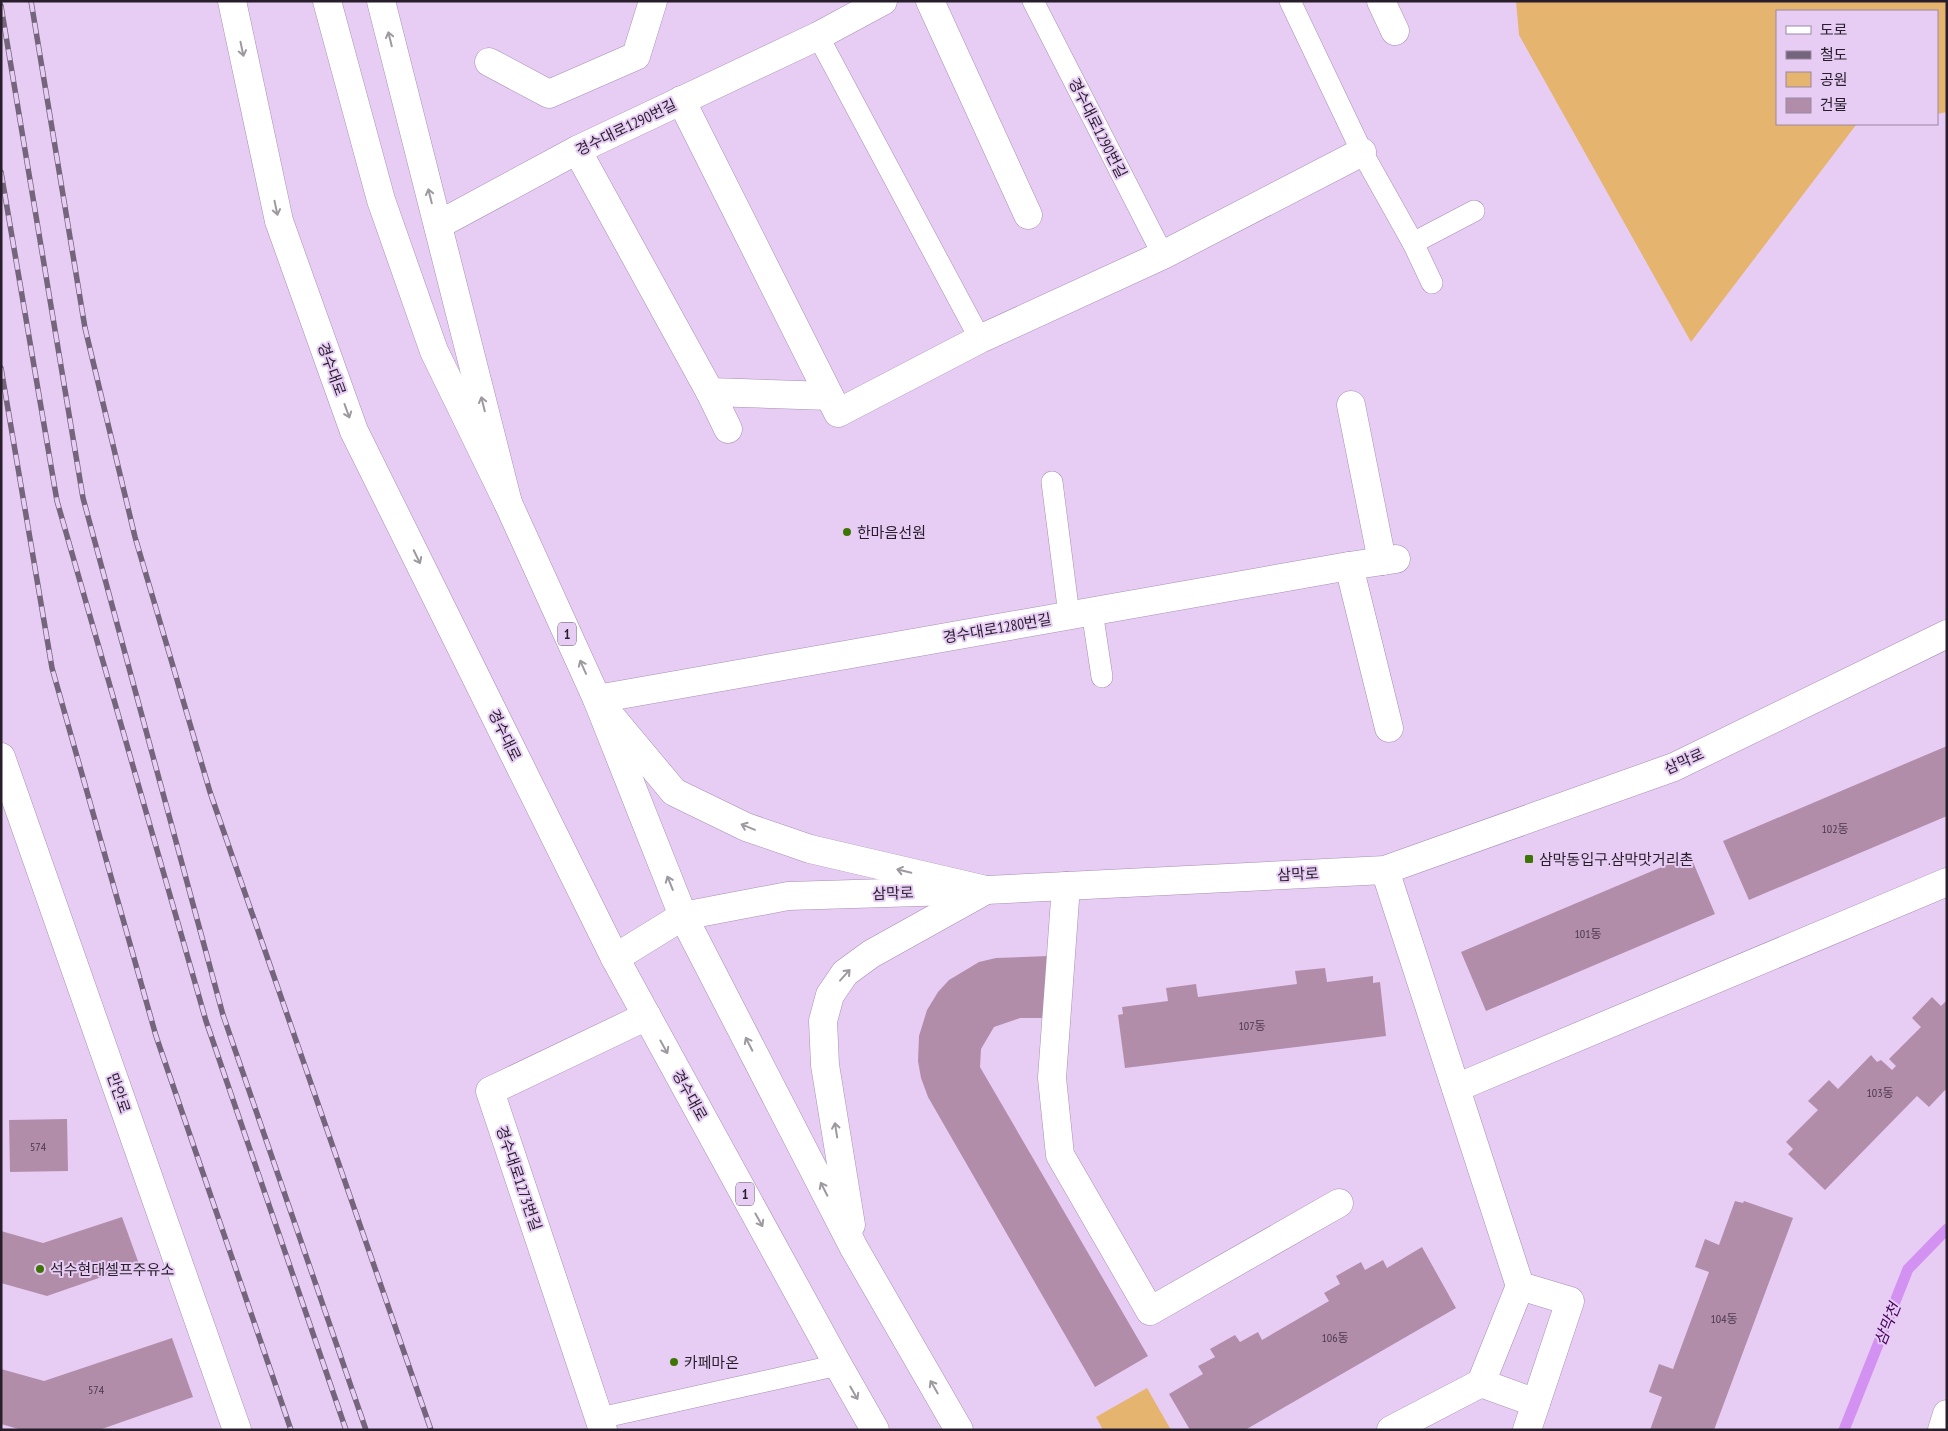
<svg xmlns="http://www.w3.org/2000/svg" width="1948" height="1431" viewBox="0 0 1948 1431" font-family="'PT Sans Narrow','Noto Sans KR',sans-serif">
	<rect width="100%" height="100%" fill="#e7cdf4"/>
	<g fill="#e5b46f">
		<path d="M1516 1H1947V112L1937 114V11H1777V124H1866L1856 125 1691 342 1519 35Z"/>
		<path d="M1147 1388 1171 1430H1103L1096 1417Z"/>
	</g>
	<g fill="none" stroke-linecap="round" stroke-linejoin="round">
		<path stroke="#d391f2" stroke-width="11" d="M1844 1430 1908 1269 1947 1229"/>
	</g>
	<g fill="#b28daa">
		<path d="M1947 746V816L1749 900 1723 841Z"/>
		<path d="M1690 855 1715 914 1486 1011 1461 952Z"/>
		<path d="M1048 956 1050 1018H1020L994 1027 981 1049 980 1067 1148 1356 1095 1387 928 1097 921 1078 918 1061 919 1036 927 1010 938 992 949 980 979 962 996 958Z"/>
		<path d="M1325 968 1327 982 1373 976V983L1380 982 1386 1036 1125 1068 1118 1015 1123 1014 1122 1007 1168 1001 1166 988 1196 984 1198 997 1297 984 1295 971Z"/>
		<path d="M1932 997 1941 1006 1947 1000V1088L1929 1107 1917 1096 1825 1190 1788 1154 1793 1149 1786 1142 1818 1110 1808 1101 1829 1080 1838 1089 1871 1055 1877 1062 1881 1060 1892 1070 1896 1066 1889 1059 1921 1027 1912 1018Z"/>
		<path d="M67 1119 68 1171 10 1172 9 1120Z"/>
		<path d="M1735 1201 1743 1203 1744 1201 1793 1218 1714 1430H1650L1662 1397 1649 1392 1659 1364 1673 1369 1709 1272 1695 1267 1705 1239 1719 1245Z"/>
		<path d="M122 1217 139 1264 47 1296 1 1283V1231L43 1243Z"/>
		<path d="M1422 1247 1456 1308 1245 1430H1190L1169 1394 1203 1374 1198 1366 1215 1357 1210 1349 1235 1335 1240 1342 1258 1332 1262 1340 1329 1301 1324 1293 1340 1284 1336 1276 1361 1262 1365 1270 1383 1260 1387 1268Z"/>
		<path d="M172 1338 193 1397 99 1430H22L1 1424V1369L44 1381Z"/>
	</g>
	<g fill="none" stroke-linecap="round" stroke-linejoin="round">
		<g stroke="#a78fb3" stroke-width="22">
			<g id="service">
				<path d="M1033 1 1163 255"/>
				<path d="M1290 1 1362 152 1413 243 1432 283"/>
				<path d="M818 36 980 339"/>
				<path d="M1413 243 1474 211"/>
				<path d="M1052 482 1069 615"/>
				<path d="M1092 611 1102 677"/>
				<path d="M600 1418 838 1365"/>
			</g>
		</g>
		<g stroke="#a78fb3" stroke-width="29">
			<g id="minor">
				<path d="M930 1 1028 215"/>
				<path d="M1381 1 1395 31"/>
				<path d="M489 62 549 94 636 56 653 1"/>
				<path d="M681 100 838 413 980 339 1163 255 1362 152"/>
				<path d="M577 150 710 392 728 429"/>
				<path d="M438 225 577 150 818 36 883 1"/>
				<path d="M710 392 829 396"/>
				<path d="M1351 405 1382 561"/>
				<path d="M1349 566 1389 728"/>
				<path d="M597 699 1349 566 1396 559"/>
				<path d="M1385 870 1520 1286 1481 1383 1391 1430"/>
				<path d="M1066 886 1052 1078 1060 1155 1150 1311 1339 1203"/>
				<path d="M1456 1088 1947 882"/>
				<path d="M1520 1286 1570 1301 1527 1430"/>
				<path d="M1481 1383 1536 1403"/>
				<path d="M603 1430 490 1091 647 1016"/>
				<path d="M1942 1430 1947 1414"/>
			</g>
		</g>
		<g stroke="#a78fb3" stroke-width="29">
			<path id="tertiary" d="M1 757 237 1430"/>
		</g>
		<g stroke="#a78fb3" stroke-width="29">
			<path id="secondary" d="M615 958 683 916 788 896 986 890 1385 870 1674 767 1947 634"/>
		</g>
		<g stroke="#a78fb3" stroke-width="29">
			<g id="primary">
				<path d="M232 1 279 221 354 431 615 958 838 1365 875 1430"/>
				<path d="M327 1 381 200 434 351 508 503 597 699 683 916 854 1248 959 1430"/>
				<path d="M613 719 674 792 746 827 810 849 986 890"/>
				<path d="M851 1225 825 1065 823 1021 830 995 845 973 871 954 986 890"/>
			</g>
		</g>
		<g stroke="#a78fb3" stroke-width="29">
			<path id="motorway" d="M381 1 508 503"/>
		</g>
		<use href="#service" stroke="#fff" stroke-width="21"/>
		<use href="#minor" stroke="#fff" stroke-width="28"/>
		<use href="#tertiary" stroke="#fff" stroke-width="28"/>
		<use href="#secondary" stroke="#fff" stroke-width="28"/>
		<use href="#primary" stroke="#fff" stroke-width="28"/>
		<use href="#motorway" stroke="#fff" stroke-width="28"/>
		<g stroke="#74647c" stroke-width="5.5">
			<g id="rail">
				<path d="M31 1 85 328 135 537 210 792 431 1430"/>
				<path d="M1 6 83 498 223 1015 366 1430"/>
				<path d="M1 172 57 501 206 1021 346 1430"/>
				<path d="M1 368 52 668 156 1036 291 1430"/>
			</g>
		</g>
		<use href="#rail" stroke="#e7cdf4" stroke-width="4" stroke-dasharray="11" stroke-linecap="butt"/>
	</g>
	<defs><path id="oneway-shaft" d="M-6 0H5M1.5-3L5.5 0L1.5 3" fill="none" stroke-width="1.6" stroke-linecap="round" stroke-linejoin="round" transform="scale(1.25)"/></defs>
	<g stroke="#9e99a0">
		<use href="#oneway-shaft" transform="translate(390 39) rotate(-104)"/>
		<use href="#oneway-shaft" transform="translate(242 49) rotate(78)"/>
		<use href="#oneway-shaft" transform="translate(430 196) rotate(-104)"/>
		<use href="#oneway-shaft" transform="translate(276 208) rotate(78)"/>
		<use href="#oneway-shaft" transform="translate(483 404) rotate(-104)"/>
		<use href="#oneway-shaft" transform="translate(347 411) rotate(70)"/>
		<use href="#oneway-shaft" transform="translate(417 557) rotate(64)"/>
		<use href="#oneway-shaft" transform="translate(583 667) rotate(-114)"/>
		<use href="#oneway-shaft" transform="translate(748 827) rotate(-158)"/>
		<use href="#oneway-shaft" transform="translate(904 871) rotate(-167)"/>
		<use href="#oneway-shaft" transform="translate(670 883) rotate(-112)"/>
		<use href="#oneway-shaft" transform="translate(845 975) rotate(-48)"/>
		<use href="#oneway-shaft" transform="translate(749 1044) rotate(-117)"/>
		<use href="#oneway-shaft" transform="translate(664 1047) rotate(61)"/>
		<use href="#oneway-shaft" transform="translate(836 1130) rotate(-99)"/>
		<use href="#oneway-shaft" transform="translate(824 1189) rotate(-117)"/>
		<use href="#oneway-shaft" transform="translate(759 1220) rotate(61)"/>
		<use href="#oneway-shaft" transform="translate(934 1387) rotate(-120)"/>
		<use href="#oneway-shaft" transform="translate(854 1393) rotate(60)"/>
	</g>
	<g fill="#3d7504" stroke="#e7cdf4" stroke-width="2">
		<circle cx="847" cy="532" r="5"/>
		<rect x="1524" y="854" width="10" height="10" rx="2.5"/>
		<circle cx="40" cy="1269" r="5"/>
		<circle cx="674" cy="1362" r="5"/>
	</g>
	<g text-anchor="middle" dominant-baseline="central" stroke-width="4" stroke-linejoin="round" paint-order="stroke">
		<g font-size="12" fill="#4a394b">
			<text x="1835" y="828">102동</text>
			<text x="1588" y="933">101동</text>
			<text x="1252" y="1025">107동</text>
			<text x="1880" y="1092">103동</text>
			<text x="38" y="1146">574</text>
			<text x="1724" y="1318">104동</text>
			<text x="1335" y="1337">106동</text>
			<text x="96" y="1389">574</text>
		</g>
		<g fill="#e7cdf4" stroke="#615267" stroke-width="1">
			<rect x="558" y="622.5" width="18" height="23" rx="4"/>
			<rect x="736" y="1182.5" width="18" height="23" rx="4"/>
		</g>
		<g font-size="14" font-weight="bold" fill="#271d2b">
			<text x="567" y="634">1</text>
			<text x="745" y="1194">1</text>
		</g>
		<g font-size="15" fill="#271d2b" stroke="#e7cdf4">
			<text transform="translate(626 127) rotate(-26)">경수대로1290번길</text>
			<text transform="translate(1098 128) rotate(63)">경수대로1290번길</text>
			<text transform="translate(332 369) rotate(70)">경수대로</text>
			<text transform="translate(997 628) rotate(-10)">경수대로1280번길</text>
			<text transform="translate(505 735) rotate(64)">경수대로</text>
			<text transform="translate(1684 761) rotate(-24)">삼막로</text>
			<text transform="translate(1298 874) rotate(-3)">삼막로</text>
			<text transform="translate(893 893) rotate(-2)">삼막로</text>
			<text transform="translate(119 1093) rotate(71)">만안로</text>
			<text transform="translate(690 1095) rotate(61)">경수대로</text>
			<text transform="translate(519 1178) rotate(71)">경수대로1273번길</text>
		</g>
		<g font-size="15" fill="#271d2b" stroke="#e7cdf4" text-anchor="start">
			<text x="857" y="532">한마음선원</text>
			<text x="1539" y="859">삼막동입구.삼막맛거리촌</text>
			<text x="50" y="1269">석수현대셀프주유소</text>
			<text x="684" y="1362">카페마온</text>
		</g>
		<g font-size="16" font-style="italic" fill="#47025e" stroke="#e7cdf4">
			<text transform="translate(1887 1324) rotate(-68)">삼막천</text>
		</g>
	</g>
	<rect width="1948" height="1431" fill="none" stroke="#271d2b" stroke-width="5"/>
	<rect x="1776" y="10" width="162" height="115" fill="#e7cdf4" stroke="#9a87a4"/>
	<rect x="1786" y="26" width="25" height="8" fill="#ffffff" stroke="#9a87a4"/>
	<text x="1820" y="35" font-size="15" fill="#271d2b">도로</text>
	<rect x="1786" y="51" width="25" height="8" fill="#74647c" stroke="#9a87a4"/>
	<text x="1820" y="60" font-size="15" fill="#271d2b">철도</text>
	<rect x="1786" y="72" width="25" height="15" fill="#e5b46f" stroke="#9a87a4"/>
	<text x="1820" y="85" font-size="15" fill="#271d2b">공원</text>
	<rect x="1786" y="98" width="25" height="15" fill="#b28daa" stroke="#9a87a4"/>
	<text x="1820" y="110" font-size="15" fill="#271d2b">건물</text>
</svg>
